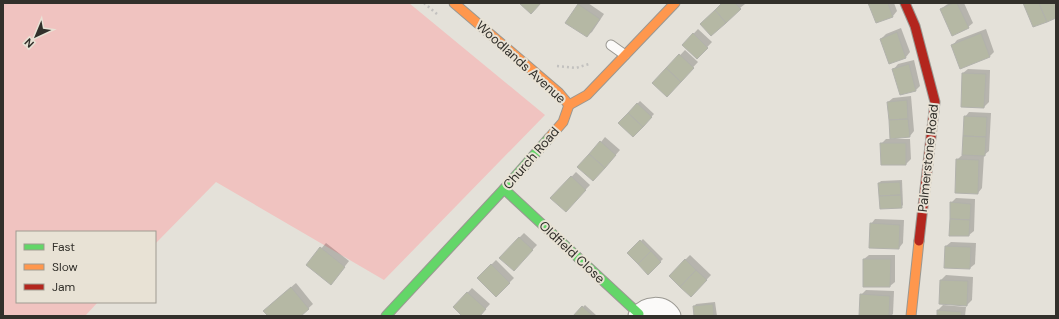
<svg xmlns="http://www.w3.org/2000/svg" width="1059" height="319" viewBox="0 0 1059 319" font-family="'DM Sans',sans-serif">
	<rect width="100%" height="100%" fill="#e4e1d9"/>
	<path fill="#f0c3c0" d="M3 3H409L545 115 384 280 216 182 155 244V232H17V302H98L85 316H3Z"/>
	<g fill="#0003">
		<path d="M580 3H588L604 14 592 32 587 36 566 22Z"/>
		<path d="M723 3H744L745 4 740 8Z"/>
		<path d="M869 3H894L897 11 893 16 877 22Z"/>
		<path d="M950 3H964L973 23 968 27 941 10 946 5Z"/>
		<path d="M901 28 910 52 906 57 881 39 886 34Z"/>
		<path d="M698 29 712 42 697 58 683 45Z"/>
		<path d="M986 29 994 52 989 57 953 45 957 40Z"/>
		<path d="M685 50 698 62 667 95 654 83Z"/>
		<path d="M914 60 920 86 916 90 894 69 898 64Z"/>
		<path d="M968 69 990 70 989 102 984 107 963 73Z"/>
		<path d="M911 96 914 131 910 136 891 137V139H910L911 159 906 164 881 144 886 139H891L888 102 893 98Z"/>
		<path d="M640 101 654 114 633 136 619 123Z"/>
		<path d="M969 112 991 113 989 151 984 155 982 188 978 193 957 160 962 155H963L965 117Z"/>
		<path d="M605 137 620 150 598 175 601 142Z"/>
		<path d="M576 172 590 185 570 206 552 198Z"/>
		<path d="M902 180 903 205 901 207 879 183 881 181Z"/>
		<path d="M956 198 975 199 974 231 969 235 951 203Z"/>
		<path d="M875 219 904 220 903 243 899 248 871 224Z"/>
		<path d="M524 233 537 245 518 265 519 238Z"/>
		<path d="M643 239 663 259 648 273 629 253Z"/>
		<path d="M951 242 976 243 975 264 970 268 945 267 946 246Z"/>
		<path d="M326 243 349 261 335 279 307 265Z"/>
		<path d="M690 255 711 275 696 291 685 260Z"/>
		<path d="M869 255H895V282L890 286H864V259Z"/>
		<path d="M496 260 514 278 496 296 478 278Z"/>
		<path d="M946 275 973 277 972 300 967 305 940 303 941 280Z"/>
		<path d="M296 283 313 304 300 316H269V306Z"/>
		<path d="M472 288 490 304 479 316H464L454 307Z"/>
		<path d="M866 290 894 291 893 314 891 316H860L861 295Z"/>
		<path d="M715 302 717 316H695L694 307 696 304Z"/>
		<path d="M585 305 597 316H574Z"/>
		<path d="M943 305 966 307 965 316H938V310Z"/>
	</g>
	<g fill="#b5b8a4" stroke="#b2b2ac">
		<path d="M519 3H541L531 14Z"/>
		<path d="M722 3H735L741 9 726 23 715 10Z"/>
		<path d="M868 3H888L893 17 876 23Z"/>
		<path d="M953 3H957L969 28 952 36 940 9Z"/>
		<path d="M1023 3H1039L1047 22 1033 27Z"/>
		<path d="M1039 3H1055L1056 6V18L1047 22Z"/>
		<path d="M578 4 600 19 587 37 565 23Z"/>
		<path d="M715 10 726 23 711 36 700 24Z"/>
		<path d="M897 32 906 58 889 64 880 39Z"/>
		<path d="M693 33 708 48 697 59 682 45Z"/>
		<path d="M981 33 990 57 960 69 951 45Z"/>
		<path d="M679 54 694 68 681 82 666 68Z"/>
		<path d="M909 64 916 91 900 95 892 69Z"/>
		<path d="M666 68 681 82 667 97 652 83Z"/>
		<path d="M962 73 986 74 984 108 961 107Z"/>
		<path d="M907 100 908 119 889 120 887 102Z"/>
		<path d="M637 103 652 117 643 127 628 113Z"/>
		<path d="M628 113 643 127 633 137 618 123Z"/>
		<path d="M964 116 987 117 986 137 963 136Z"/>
		<path d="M908 119 910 137 890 139 889 120Z"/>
		<path d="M963 136 986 137 985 156 962 155Z"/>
		<path d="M600 141 616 155 605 168 589 154Z"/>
		<path d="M880 143H906V165H881Z"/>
		<path d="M589 154 605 168 593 181 577 167Z"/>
		<path d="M956 159 979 160 978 194 955 193Z"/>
		<path d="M571 176 586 190 566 212 550 198Z"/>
		<path d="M900 182 901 195 879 196 878 183Z"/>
		<path d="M901 195 902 208 880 209 879 196Z"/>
		<path d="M950 202 971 204 970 220 950 219Z"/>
		<path d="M950 219 970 220 969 236H949Z"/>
		<path d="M870 223 900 225 899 249 869 248Z"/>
		<path d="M519 237 533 250 514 271 499 258Z"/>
		<path d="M640 240 651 251 638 264 627 253Z"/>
		<path d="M945 246 971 247 970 269 944 268Z"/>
		<path d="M320 247 345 267 331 285 306 265Z"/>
		<path d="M651 251 661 262 648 275 638 264Z"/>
		<path d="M685 259 696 270 680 287 669 276Z"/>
		<path d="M863 259H891L890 287H863Z"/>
		<path d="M491 264 510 283 496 297 477 278Z"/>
		<path d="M696 270 707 280 691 297 680 287Z"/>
		<path d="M940 280 968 281 967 306 939 304Z"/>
		<path d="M291 287 309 309 301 316H268L263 311Z"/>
		<path d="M467 292 486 309 480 316H462L453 307Z"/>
		<path d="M860 294 890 296 889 316H859Z"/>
		<path d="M713 304 714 316H694L693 306Z"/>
		<path d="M582 306 593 316H573Z"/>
		<path d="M937 310 962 312 961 316H937Z"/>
	</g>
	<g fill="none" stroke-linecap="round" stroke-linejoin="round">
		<g stroke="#9a9892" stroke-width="11">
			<path id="lane" d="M611 45 625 55"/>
		</g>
		<g stroke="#9a9892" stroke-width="21">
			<path id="street" d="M638 316C646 305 663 304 671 316"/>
		</g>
		<g stroke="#9a9892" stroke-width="11">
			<g id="fast">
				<path d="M504 189 639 314"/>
				<path d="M386 316 504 189 549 138"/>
			</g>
		</g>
		<g stroke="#9a9892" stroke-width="11">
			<g id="slow">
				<path d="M454 3 559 93 569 105"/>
				<path d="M549 138 563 122 569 105 587 95 675 3"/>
				<path d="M911 316 919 241"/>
			</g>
		</g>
		<g stroke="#9a9892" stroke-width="11">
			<path id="jam" d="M905 3 915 26 935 102 919 241"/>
		</g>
		<g stroke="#c2c1bf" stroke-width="2.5" stroke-dasharray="2 3" stroke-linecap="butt">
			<path d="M424 3 437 14"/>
			<path d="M557 66 576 68 589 64"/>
		</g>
		<use href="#lane" stroke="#fbfaf9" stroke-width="9"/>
		<use href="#street" stroke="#fbfaf9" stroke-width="19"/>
		<use href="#fast" stroke="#63d668" stroke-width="9"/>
		<use href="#slow" stroke="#ff974d" stroke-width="9"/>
		<use href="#jam" stroke="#b3261e" stroke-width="9"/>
	</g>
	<g text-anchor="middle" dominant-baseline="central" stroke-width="4" stroke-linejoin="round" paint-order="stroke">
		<g font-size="13" fill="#32302b" stroke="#e8e2d5">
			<text transform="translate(521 62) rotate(42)">Woodlands Avenue</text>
			<text transform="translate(531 158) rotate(-49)">Church Road</text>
			<text transform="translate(928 158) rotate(-84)">Palmerstone Road</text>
			<text transform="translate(572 252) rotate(43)">Oldfield Close</text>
		</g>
	</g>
	<rect width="1059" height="319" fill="none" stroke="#32302b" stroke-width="8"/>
	<rect x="16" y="231" width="140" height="72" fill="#e8e2d5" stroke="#9f9b91"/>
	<rect x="24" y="244" width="20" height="6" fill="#63d668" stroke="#9f9b91"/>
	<text x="52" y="251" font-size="12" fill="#32302b">Fast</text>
	<rect x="24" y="264" width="20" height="6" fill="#ff974d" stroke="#9f9b91"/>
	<text x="52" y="271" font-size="12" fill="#32302b">Slow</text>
	<rect x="24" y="284" width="20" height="6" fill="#b3261e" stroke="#9f9b91"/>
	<text x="52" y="291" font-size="12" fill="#32302b">Jam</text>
	<g transform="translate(36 36) rotate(224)" stroke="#e8e2d5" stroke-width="3" paint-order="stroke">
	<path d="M0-3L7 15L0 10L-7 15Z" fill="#32302b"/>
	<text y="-6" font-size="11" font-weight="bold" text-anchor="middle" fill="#32302b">N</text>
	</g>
</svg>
